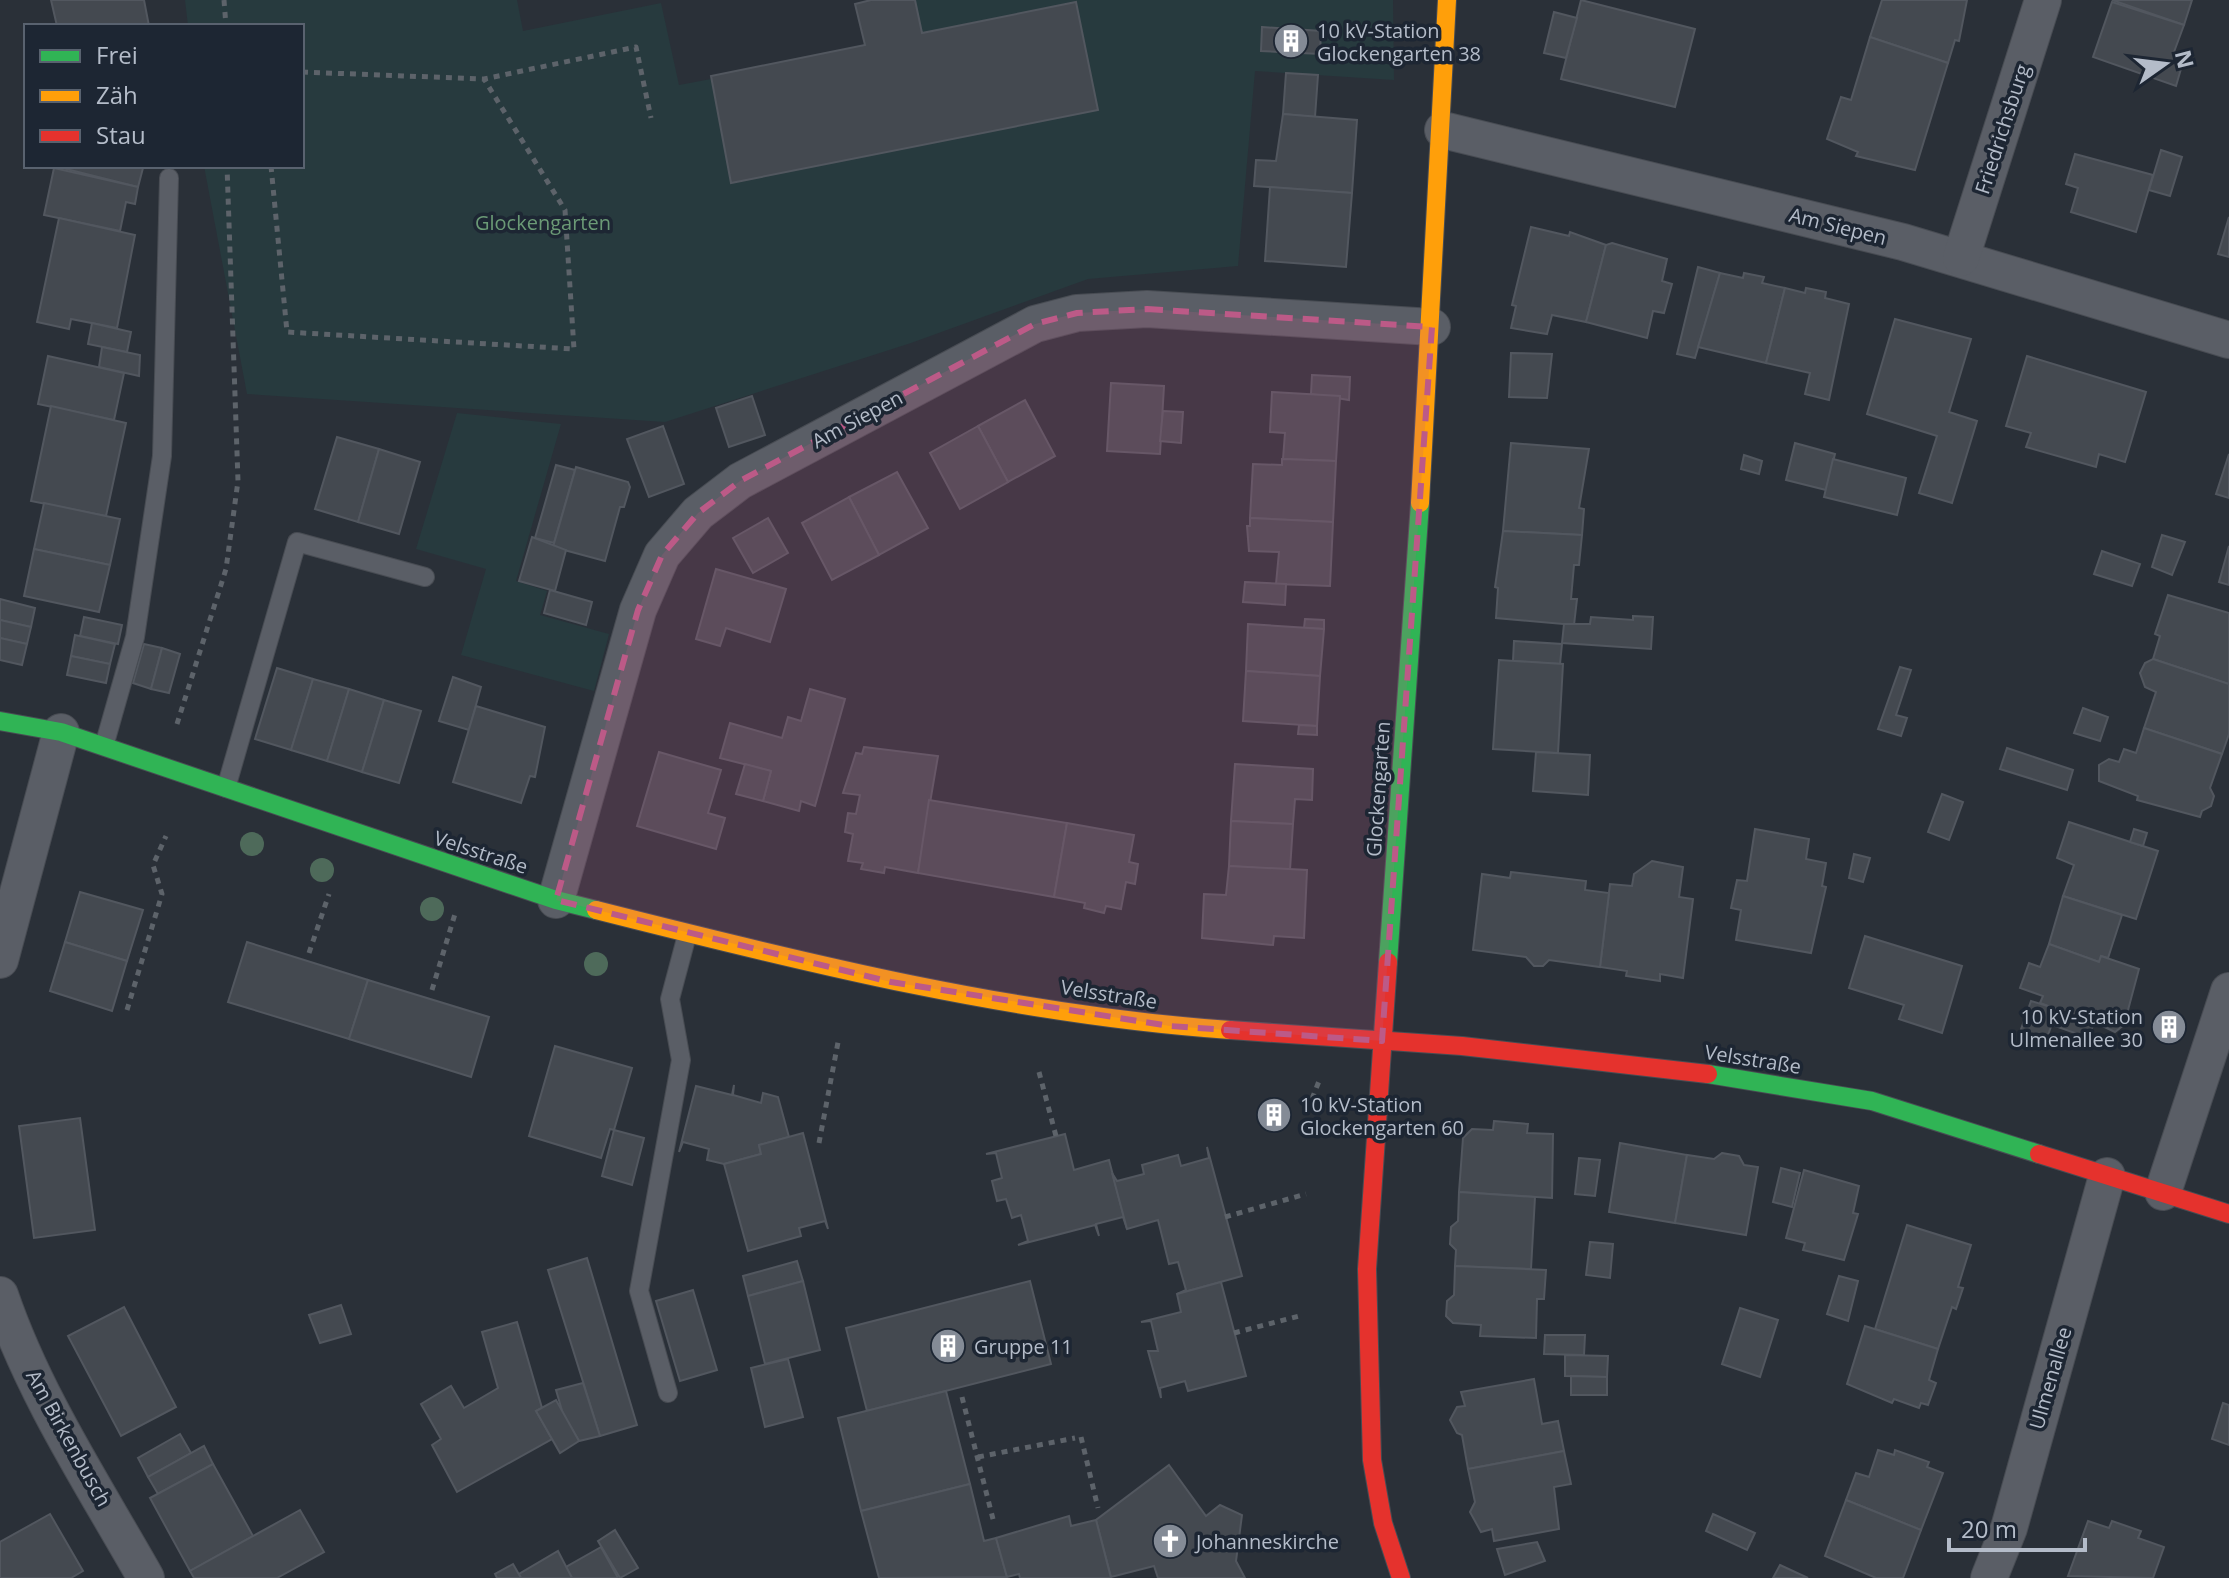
<svg xmlns="http://www.w3.org/2000/svg" width="2229" height="1578" viewBox="0 0 2229 1578" font-family="'Open Sans',sans-serif">
	<rect width="100%" height="100%" fill="#2a3038"/>
	<g fill="#273a3e">
		<path d="M185 0H517L523 31 661 3 679 85 711 79 731 183 1098 109 1076 2 922 33 915 0H1393L1394 80 1255 71 1238 266 1088 279 911 343 665 422 247 394 204 166H302V26H188Z"/>
		<path d="M457 413 561 424 516 581 547 591 540 615 609 634 594 691 461 655 486 569 416 549Z"/>
	</g>
	<g fill="#444950" stroke="#52575f" stroke-width="2">
		<path d="M51 0H144L149 26H57Z"/>
		<path d="M871 0H915L922 33 1076 2 1098 110 731 183 711 76 865 45 855 4Z"/>
		<path d="M1581 0 1695 29 1675 107 1561 79Z"/>
		<path d="M1882 0H1967L1959 41 1955 40 1948 63 1870 37Z"/>
		<path d="M2112 0H2192L2184 25Z"/>
		<path d="M2112 2 2184 25 2174 52 2185 55 2176 86 2093 57Z"/>
		<path d="M1554 12 1577 18 1566 58 1544 53Z"/>
		<path d="M1262 27 1321 31 1320 54 1261 51Z"/>
		<path d="M1870 37 1948 63 1915 170 1856 156 1858 152 1827 139 1841 97 1851 100Z"/>
		<path d="M1286 73 1318 75 1315 117 1283 114Z"/>
		<path d="M1283 114 1357 120 1352 193 1254 186 1256 160 1276 161Z"/>
		<path d="M2161 150 2182 157 2170 196 2149 190Z"/>
		<path d="M2075 154 2153 175 2136 232 2071 212 2078 188 2066 184Z"/>
		<path d="M54 166H136L143 168 138 187Z"/>
		<path d="M54 168 138 187 135 204 126 202 120 231 44 215Z"/>
		<path d="M1270 187 1352 193 1346 267 1265 261Z"/>
		<path d="M2229 217V257L2218 254Z"/>
		<path d="M59 218 135 235 117 328 71 319 69 329 37 322Z"/>
		<path d="M1531 227 1569 236 1570 232 1606 245 1586 322 1552 315 1547 334 1511 328 1516 306 1512 305Z"/>
		<path d="M1612 243 1667 259 1662 281 1672 284 1664 313 1653 311 1647 338 1586 322 1606 245Z"/>
		<path d="M1698 267 1720 273 1695 358 1677 354Z"/>
		<path d="M1720 273 1743 278 1744 273 1764 277 1762 283 1785 288 1766 363 1698 347Z"/>
		<path d="M1785 288 1805 293 1806 288 1826 292 1825 298 1849 304 1829 400 1805 394 1810 373 1766 363Z"/>
		<path d="M1895 319 1971 339 1949 412 1977 421 1952 503 1919 493 1937 436 1867 414Z"/>
		<path d="M92 323 131 332 127 352 88 344Z"/>
		<path d="M102 347 140 355 139 376 99 367Z"/>
		<path d="M1511 353 1552 354 1547 398 1509 397Z"/>
		<path d="M48 356 124 373 114 420 38 404Z"/>
		<path d="M2027 356 2146 392 2125 462 2099 454 2096 467 2026 447 2031 433 2006 426Z"/>
		<path d="M1312 375 1350 377 1349 400 1311 394Z"/>
		<path d="M1111 383 1164 386 1160 454 1107 451Z"/>
		<path d="M1272 392 1340 396 1336 461 1283 459 1285 433 1270 432Z"/>
		<path d="M752 396 765 435 729 447 716 408Z"/>
		<path d="M1025 400 1055 456 1008 482 978 426Z"/>
		<path d="M51 406 126 423 106 516 31 501Z"/>
		<path d="M1163 411 1183 412 1181 443 1160 441Z"/>
		<path d="M663 426 684 484 649 497 627 439Z"/>
		<path d="M978 426 1008 482 960 509 930 453Z"/>
		<path d="M337 437 379 449 358 522 315 509Z"/>
		<path d="M1511 443 1589 449 1579 508 1584 509 1582 535 1503 531Z"/>
		<path d="M1795 443 1835 454 1826 490 1786 480Z"/>
		<path d="M379 449 420 462 399 534 358 522Z"/>
		<path d="M2229 454V498L2216 494Z"/>
		<path d="M1744 455 1762 461 1759 474 1741 469Z"/>
		<path d="M1282 459 1336 461 1333 522 1250 518 1253 464 1282 465Z"/>
		<path d="M1833 459 1906 478 1897 515 1824 497Z"/>
		<path d="M556 465 575 470 554 543 535 538Z"/>
		<path d="M576 467 628 482 630 487 624 507H620L605 561 553 547Z"/>
		<path d="M897 472 928 528 879 555 849 497Z"/>
		<path d="M849 497 879 555 832 580 802 523Z"/>
		<path d="M44 503 120 519 110 565 34 549Z"/>
		<path d="M768 518 788 553 753 573 733 538Z"/>
		<path d="M1250 518 1333 522 1330 586 1276 584 1279 552 1249 551 1247 526H1250Z"/>
		<path d="M1503 531 1582 535 1579 565H1574L1571 599H1577L1574 625 1496 618 1498 588 1495 587Z"/>
		<path d="M2162 535 2185 542 2172 575 2152 567Z"/>
		<path d="M532 537 566 550 555 591 519 581Z"/>
		<path d="M2229 546V585L2219 582Z"/>
		<path d="M34 549 110 565 99 612 24 596Z"/>
		<path d="M2102 551 2140 564 2132 586 2094 574Z"/>
		<path d="M716 569 786 589 770 642 726 628 720 646 696 639Z"/>
		<path d="M1245 582 1286 584 1285 605 1243 602Z"/>
		<path d="M550 590 592 602 586 625 544 613Z"/>
		<path d="M2168 595 2229 613V684L2153 659 2160 636 2155 634Z"/>
		<path d="M0 599 35 608 31 627 0 620Z"/>
		<path d="M1633 616 1653 617 1651 649 1562 643 1564 624H1590L1591 617 1633 620Z"/>
		<path d="M84 617 122 625 118 644 80 636Z"/>
		<path d="M1305 619 1324 620V629L1304 628Z"/>
		<path d="M0 620 31 627 27 644 0 638Z"/>
		<path d="M1248 624 1324 629 1320 676 1246 671Z"/>
		<path d="M75 635 115 644 110 664 71 656Z"/>
		<path d="M0 638 27 644 22 665 0 660Z"/>
		<path d="M1514 641 1562 644 1560 664 1513 661Z"/>
		<path d="M144 644 162 648 151 689 133 683Z"/>
		<path d="M162 648 180 654 169 693 151 689Z"/>
		<path d="M71 656 110 664 106 683 67 675Z"/>
		<path d="M2153 659 2229 684V734L2222 754 2144 728 2156 692 2145 687 2140 673 2145 663Z"/>
		<path d="M1499 660 1563 664 1558 753 1493 749Z"/>
		<path d="M1900 667 1911 670 1896 715 1907 718 1901 736 1878 729Z"/>
		<path d="M277 668 313 679 291 750 255 739Z"/>
		<path d="M1246 671 1320 676 1317 726 1243 721Z"/>
		<path d="M453 677 481 687 469 730 439 721Z"/>
		<path d="M313 679 349 689 327 761 291 750Z"/>
		<path d="M349 689 384 700 362 772 327 761Z"/>
		<path d="M810 689 845 699 815 806 801 801 799 811 763 801 771 771 720 758 730 723 782 738 788 717 801 721Z"/>
		<path d="M384 700 421 711 399 783 362 772Z"/>
		<path d="M476 706 545 727 535 777 530 776 521 803 453 782Z"/>
		<path d="M2083 708 2108 717 2100 741 2074 733Z"/>
		<path d="M1299 725 1317 726V735L1298 734Z"/>
		<path d="M2144 728 2222 754 2210 788 2214 796 2211 806 2202 811 2200 817 2137 800 2138 796 2099 781V765L2109 759 2119 762 2124 749 2136 753Z"/>
		<path d="M864 747 938 756 918 873 885 867 884 873 861 869 863 863 848 861 853 834 845 832 848 813 856 814 860 795 843 793 856 753 862 754Z"/>
		<path d="M2007 748 2073 770 2067 790 2000 769Z"/>
		<path d="M659 752 721 770 708 813 725 818 716 849 637 826Z"/>
		<path d="M1536 752 1590 755 1588 795 1533 791Z"/>
		<path d="M745 764 771 771 763 801 736 794Z"/>
		<path d="M1235 764 1313 769 1312 800 1295 799 1293 824 1231 821Z"/>
		<path d="M1942 794 1963 802 1949 840 1928 832Z"/>
		<path d="M929 800 1067 823 1054 897 918 873Z"/>
		<path d="M1231 821 1293 824 1290 870 1229 866Z"/>
		<path d="M2069 822 2158 851 2136 919 2063 896 2074 865 2057 858Z"/>
		<path d="M1067 823 1134 835 1129 862 1138 864 1135 884 1126 882 1121 909 1106 906 1104 913 1084 908 1085 903 1054 897Z"/>
		<path d="M1755 829 1809 839 1806 859 1826 863 1822 886 1826 887 1811 953 1736 940 1741 910 1731 908 1737 880 1747 881Z"/>
		<path d="M2134 829 2147 833 2143 846 2130 842Z"/>
		<path d="M1854 854 1870 858 1863 882 1849 878Z"/>
		<path d="M1652 861 1683 867 1679 897 1693 899 1683 978 1660 974V981L1626 976 1627 971 1600 967 1610 884 1632 886 1634 874Z"/>
		<path d="M1229 866 1307 870 1304 938 1274 936 1273 945 1202 938 1204 894 1226 895Z"/>
		<path d="M1511 872 1586 881 1585 890 1609 893 1600 967 1549 960 1543 966H1534L1526 957 1473 950 1482 874 1510 878Z"/>
		<path d="M80 892 143 910 127 961 65 942Z"/>
		<path d="M2063 896 2122 915 2108 958 2101 956 2099 962 2049 944Z"/>
		<path d="M1865 936 1962 966 1942 1033 1899 1019 1904 1005 1849 988Z"/>
		<path d="M65 942 127 961 112 1011 50 991Z"/>
		<path d="M247 942 368 980 349 1039 228 1002Z"/>
		<path d="M2049 944 2099 962 2101 956 2139 969 2124 1025 2115 1032 2094 1022 2089 1038 2052 1025 2057 1009 2040 1003 2043 996 2020 988 2029 963 2040 967Z"/>
		<path d="M368 980 489 1017 471 1077 349 1039Z"/>
		<path d="M2031 1001 2057 1009 2045 1044 2019 1035Z"/>
		<path d="M2167 1014 2178 1017 2171 1040 2160 1037Z"/>
		<path d="M555 1046 632 1068 614 1130 610 1129 601 1158 529 1136Z"/>
		<path d="M734 1085 733 1095 761 1103 763 1093 778 1097 789 1137 759 1145 761 1154 724 1164 707 1160 709 1149 683 1142 679 1152 696 1086 732 1095Z"/>
		<path d="M1266 1109 1284 1111V1121L1264 1119Z"/>
		<path d="M80 1118 95 1230 34 1238 19 1126Z"/>
		<path d="M1494 1121 1528 1124 1527 1133 1553 1134 1552 1198 1459 1192 1463 1138 1472 1129 1493 1130Z"/>
		<path d="M614 1130 644 1138 632 1185 602 1176Z"/>
		<path d="M803 1133 828 1229 825 1221 799 1228 801 1236 748 1251 724 1164 761 1154 759 1145Z"/>
		<path d="M1065 1134 1074 1170 1109 1160 1127 1229 1123 1217 1096 1224 1099 1236 1095 1225 1018 1245 1028 1241 1021 1215 1012 1218 1006 1199 997 1201 992 1181 1002 1178 996 1153 986 1154Z"/>
		<path d="M1620 1143 1687 1155 1675 1223 1609 1212Z"/>
		<path d="M1207 1147 1242 1276 1177 1294 1186 1290 1178 1262 1169 1264 1158 1220 1127 1229 1112 1173 1117 1181 1144 1174 1142 1165 1178 1155 1181 1166 1209 1158Z"/>
		<path d="M1722 1153 1739 1156 1744 1165 1758 1167 1746 1235 1675 1223 1687 1155 1714 1159Z"/>
		<path d="M1579 1158 1600 1160 1595 1196 1575 1194Z"/>
		<path d="M1781 1168 1800 1173 1792 1207 1773 1202Z"/>
		<path d="M1804 1170 1859 1186 1853 1213 1858 1214 1844 1260 1803 1250 1805 1243 1786 1238Z"/>
		<path d="M1459 1192 1535 1197 1531 1269 1455 1266 1456 1250 1450 1244 1451 1227 1458 1221Z"/>
		<path d="M1907 1225 1971 1245 1958 1287 1963 1288 1956 1309 1952 1307 1938 1349 1875 1329Z"/>
		<path d="M1590 1242 1613 1244 1610 1278 1586 1275Z"/>
		<path d="M587 1258 637 1425 600 1436 548 1270Z"/>
		<path d="M797 1261 803 1281 748 1296 743 1276Z"/>
		<path d="M1455 1266 1546 1270 1544 1299H1537L1536 1338 1480 1336 1481 1325 1453 1323 1446 1316 1447 1301 1454 1295Z"/>
		<path d="M1839 1276 1858 1281 1848 1321 1827 1314Z"/>
		<path d="M803 1281 820 1350 765 1364 748 1296Z"/>
		<path d="M1030 1281 1051 1364 867 1411 846 1328Z"/>
		<path d="M1221 1282 1246 1376 1188 1391 1185 1381 1160 1388 1161 1398 1148 1351H1158L1151 1321 1141 1322 1181 1312 1177 1294Z"/>
		<path d="M693 1290 717 1370 680 1381 656 1301Z"/>
		<path d="M341 1305 351 1334 320 1343 309 1315Z"/>
		<path d="M124 1307 176 1407 121 1436 68 1336Z"/>
		<path d="M1740 1308 1778 1320 1760 1377 1722 1364Z"/>
		<path d="M517 1322 542 1408 536 1411 552 1439 457 1492 432 1445 441 1439 421 1404 451 1386 464 1408 498 1388 482 1332Z"/>
		<path d="M1865 1326 1938 1349 1929 1380 1936 1383 1928 1405 1921 1403 1919 1408 1894 1399 1892 1403 1847 1384Z"/>
		<path d="M1545 1335H1585L1584 1355 1544 1354Z"/>
		<path d="M1565 1355 1608 1356 1607 1377 1565 1376Z"/>
		<path d="M788 1359 803 1417 765 1427 751 1368Z"/>
		<path d="M1571 1376 1607 1377V1395H1571Z"/>
		<path d="M1534 1379 1542 1424 1558 1421 1564 1451 1468 1469 1462 1435 1457 1433 1450 1420 1457 1407 1465 1406 1461 1392Z"/>
		<path d="M583 1383 600 1436 579 1441 563 1414 556 1390Z"/>
		<path d="M946 1391 970 1484 861 1511 838 1418Z"/>
		<path d="M556 1400 579 1441 560 1453 536 1411Z"/>
		<path d="M2223 1403 2229 1405V1445L2212 1439Z"/>
		<path d="M180 1434 191 1453 148 1477 138 1458Z"/>
		<path d="M204 1446 213 1464 158 1494 148 1477Z"/>
		<path d="M1878 1450 1894 1455 1895 1450 1929 1462 1927 1467 1943 1473 1921 1530 1846 1500 1856 1473 1869 1477Z"/>
		<path d="M1564 1451 1571 1484 1554 1487 1559 1529 1494 1541 1492 1529 1481 1532 1470 1512 1475 1502 1468 1469Z"/>
		<path d="M213 1464 253 1536 190 1571 150 1498Z"/>
		<path d="M1169 1465 1206 1516 1220 1505 1242 1515 1236 1561 1245 1578H1158L1154 1566 1111 1577 1096 1520Z"/>
		<path d="M970 1484 984 1541 996 1538 1007 1577 879 1578 861 1511Z"/>
		<path d="M1846 1500 1921 1530 1903 1578H1876L1825 1556Z"/>
		<path d="M300 1510 324 1552 277 1578H194L190 1571Z"/>
		<path d="M50 1514 83 1571 71 1578H0V1542Z"/>
		<path d="M1713 1514 1755 1533 1747 1550 1706 1531Z"/>
		<path d="M1069 1516 1071 1526 1096 1520 1111 1578H1020L1019 1574 1007 1577 996 1538Z"/>
		<path d="M2088 1521 2109 1528 2112 1521 2141 1531 2138 1538 2164 1547 2153 1578 2068 1576Z"/>
		<path d="M615 1530 638 1568 620 1578 598 1541Z"/>
		<path d="M1537 1542 1545 1561 1505 1575 1497 1549Z"/>
		<path d="M601 1547 618 1578H572L566 1567Z"/>
		<path d="M558 1551 572 1578H521L519 1574Z"/>
		<path d="M513 1564 521 1578H497L495 1574Z"/>
		<path d="M1780 1565 1808 1578H1773Z"/>
	</g>
	<g fill="none" stroke-linecap="round" stroke-linejoin="round">
		<g stroke="#484c53" stroke-width="20">
			<g id="lane">
				<path d="M104 746 135 637 162 456 169 178"/>
				<path d="M226 788 297 542 425 577"/>
				<path d="M668 1393 639 1291 681 1060 670 999 687 935"/>
			</g>
		</g>
		<g stroke="#484c53" stroke-width="38">
			<g id="street">
				<path d="M1443 130 1903 242 2229 340"/>
				<path d="M1961 258 2043 0"/>
				<path d="M556 900 638 610 662 555 698 513 740 481 1035 324 1077 313 1147 309 1432 327"/>
				<path d="M0 960 61 732"/>
				<path d="M2163 1192 2229 991"/>
				<path d="M0 1295C34 1395 94 1486 146 1578"/>
				<path d="M1989 1578 2009 1528 2107 1176"/>
			</g>
		</g>
		<g stroke="#484c53" stroke-width="20">
			<g id="fast">
				<path d="M0 721 61 732 556 900 596 910"/>
				<path d="M1388 962 1420 503"/>
				<path d="M1708 1074 1872 1101 2039 1154"/>
			</g>
		</g>
		<g stroke="#484c53" stroke-width="20">
			<g id="slow">
				<path d="M1420 503 1447 0"/>
				<path d="M596 910C805 963 1015 1015 1230 1030"/>
			</g>
		</g>
		<g stroke="#484c53" stroke-width="20">
			<g id="jam">
				<path d="M1388 962 1367 1269 1372 1460 1383 1523 1401 1578"/>
				<path d="M1230 1030 1462 1046 1708 1074"/>
				<path d="M2039 1154 2229 1214"/>
			</g>
		</g>
		<g stroke="#5d636a" stroke-width="5" stroke-dasharray="6 6" stroke-linecap="butt">
			<path d="M224 0 226 26"/>
			<path d="M302 72 484 79 636 47 651 118"/>
			<path d="M271 166 287 332 574 349 565 210 484 79"/>
			<path d="M177 724 226 569 238 481 227 166"/>
			<path d="M309 953 329 894"/>
			<path d="M432 990 455 914"/>
			<path d="M127 1010 162 894 153 865 166 836"/>
			<path d="M1039 1072 1056 1136"/>
			<path d="M1312 1099 1319 1081"/>
			<path d="M819 1143 839 1037"/>
			<path d="M1225 1217 1306 1194"/>
			<path d="M1234 1333 1299 1316"/>
			<path d="M962 1397 994 1523"/>
			<path d="M1081 1437 1098 1508"/>
			<path d="M978 1457 1075 1438"/>
		</g>
		<use href="#lane" stroke="#5a5e66" stroke-width="18"/>
		<use href="#street" stroke="#5a5e66" stroke-width="36"/>
		<use href="#fast" stroke="#30b455" stroke-width="18"/>
		<use href="#slow" stroke="#ff9f0a" stroke-width="18"/>
		<use href="#jam" stroke="#e5322d" stroke-width="18"/>
	</g>
	<g fill="#4e6a5a">
		<circle cx="252" cy="844" r="12"/>
		<circle cx="322" cy="870" r="12"/>
		<circle cx="432" cy="909" r="12"/>
		<circle cx="596" cy="964" r="12"/>
	</g>
	<path fill="#bc5a87" fill-opacity="0.2" stroke="#bc5a87" stroke-width="6" stroke-dasharray="16 10" stroke-linejoin="round" d="M1147 309 1432 327 1382 1041 1170 1026 891 982 556 900 638 610 662 555 698 513 740 481 1035 324 1077 313Z"/>
	<defs>
		<g id="building-disc" transform="scale(1.8)"><circle r="9.5" fill="#848b96" stroke="#1d2633"/><path d="M-4-6H4V6H1V3H-1V6H-4ZM-2.5-4.3h1.7v1.8h-1.7ZM.8-4.3h1.7v1.8H.8ZM-2.5-1h1.7V.8h-1.7ZM.8-1h1.7V.8H.8Z" fill="#fff"/></g>
		<g id="church-disc" transform="scale(1.8)"><circle r="9.5" fill="#848b96" stroke="#1d2633"/><path d="M-1.2-6h2.4v3.5h3.3v2.4h-3.3V6h-2.4V-.1h-3.3v-2.4h3.3Z" fill="#fff"/></g>
	</defs>
	<g fill-rule="evenodd">
		<use href="#building-disc" x="1291" y="41"/>
		<use href="#building-disc" x="2169" y="1027"/>
		<use href="#building-disc" x="1274" y="1115"/>
		<use href="#building-disc" x="948" y="1346"/>
		<use href="#church-disc" x="1170" y="1541"/>
	</g>
	<g text-anchor="middle" dominant-baseline="central" stroke-width="7" stroke-linejoin="round" paint-order="stroke">
		<g font-size="20" fill="#b4bcc9" stroke="#1d2633" text-anchor="start">
			<text x="1317" y="30">10 kV-Station<tspan x="1317" dy="23">Glockengarten 38</tspan></text>
			<text x="2143" y="1016" text-anchor="end">10 kV-Station<tspan x="2143" dy="23">Ulmenallee 30</tspan></text>
			<text x="1300" y="1104">10 kV-Station<tspan x="1300" dy="23">Glockengarten 60</tspan></text>
			<text x="974" y="1346">Gruppe 11</text>
			<text x="1196" y="1541">Johanneskirche</text>
		</g>
		<g font-size="20" fill="#b4bcc9" stroke="#1d2633">
			<text transform="translate(2002 129) rotate(-72)">Friedrichsburg</text>
			<text transform="translate(1838 226) rotate(14)">Am Siepen</text>
			<text transform="translate(857 419) rotate(-28)">Am Siepen</text>
			<text transform="translate(1378 789) rotate(-86)">Glockengarten</text>
			<text transform="translate(481 852) rotate(18)">Velsstraße</text>
			<text transform="translate(1109 994) rotate(9)">Velsstraße</text>
			<text transform="translate(1753 1059) rotate(9)">Velsstraße</text>
			<text transform="translate(2050 1378) rotate(-74)">Ulmenallee</text>
			<text transform="translate(69 1438) rotate(61)">Am Birkenbusch</text>
		</g>
		<g font-size="20" fill="#6b9a76" stroke="#1d2633">
			<text x="543" y="222">Glockengarten</text>
		</g>
	</g>
	<rect x="24" y="24" width="280" height="144" fill="#1d2633" stroke="#59626f" stroke-width="2"/>
	<rect x="40" y="50" width="40" height="12" fill="#30b455" stroke="#59626f" stroke-width="2"/>
	<text x="96" y="64" font-size="24" fill="#b4bcc9">Frei</text>
	<rect x="40" y="90" width="40" height="12" fill="#ff9f0a" stroke="#59626f" stroke-width="2"/>
	<text x="96" y="104" font-size="24" fill="#b4bcc9">Zäh</text>
	<rect x="40" y="130" width="40" height="12" fill="#e5322d" stroke="#59626f" stroke-width="2"/>
	<text x="96" y="144" font-size="24" fill="#b4bcc9">Stau</text>
	<g transform="translate(2165 64) rotate(76)" stroke="#1d2633" stroke-width="6" paint-order="stroke">
	<path d="M0-6L14 30L0 20L-14 30Z" fill="#b4bcc9"/>
	<text y="-12" font-size="22" font-weight="bold" text-anchor="middle" fill="#b4bcc9">N</text>
	</g>
	<path d="M1949 1538v12h136v-12" fill="none" stroke="#b4bcc9" stroke-width="4"/>
	<text x="1961" y="1538" font-size="24" fill="#b4bcc9" stroke="#1d2633" stroke-width="6" paint-order="stroke">20 m</text>
</svg>
